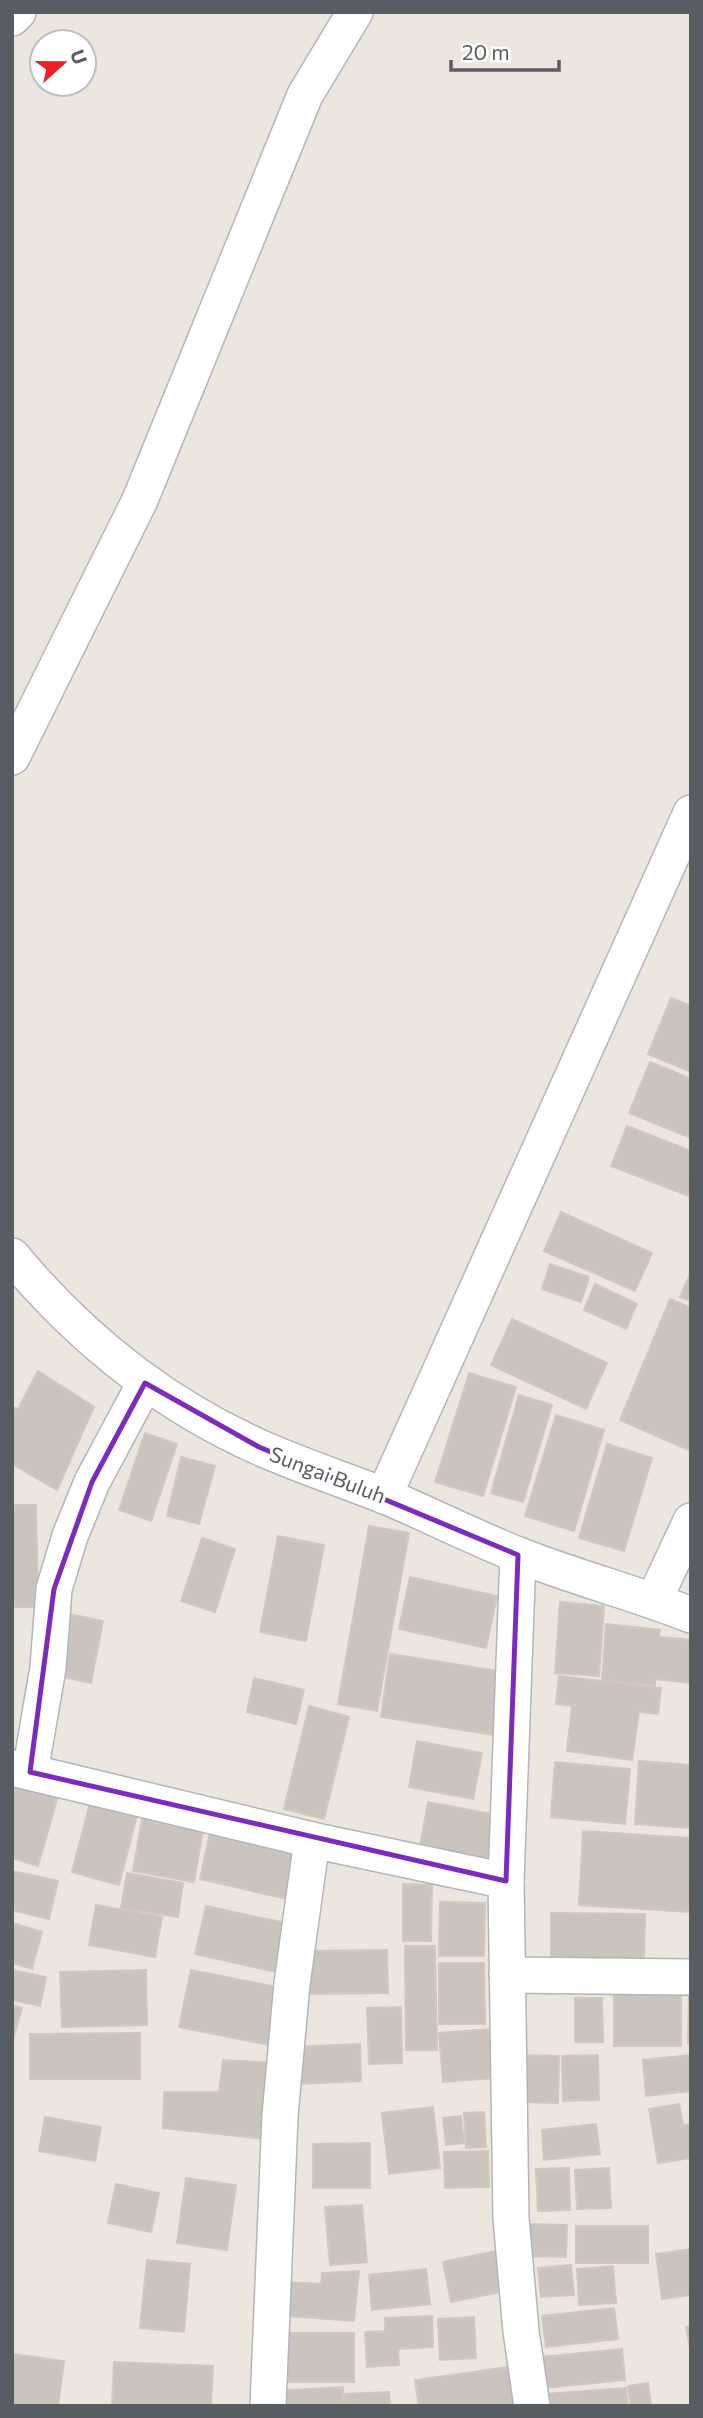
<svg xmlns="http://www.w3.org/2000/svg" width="703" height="2418" viewBox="0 0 703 2418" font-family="Commissioner,sans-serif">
	<rect width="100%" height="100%" fill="#ece7de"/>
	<g fill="#c9c4be" stroke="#d1c8bd" stroke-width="2">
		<path d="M671 998 691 1006V1072L648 1054Z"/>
		<path d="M650 1062 691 1079V1138L629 1113Z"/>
		<path d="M627 1126 691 1151 689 1196 611 1166Z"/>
		<path d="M561 1212 652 1253 635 1291 544 1251Z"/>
		<path d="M550 1264 589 1277 581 1302 542 1289Z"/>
		<path d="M691 1272V1301L680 1297Z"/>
		<path d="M595 1284 637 1304 626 1329 584 1310Z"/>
		<path d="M670 1299 691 1308V1451L620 1420Z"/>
		<path d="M512 1319 607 1363 586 1409 491 1365Z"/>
		<path d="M38 1371 94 1407 57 1490 12 1464V1407L18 1409Z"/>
		<path d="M469 1373 516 1387 483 1496 435 1482Z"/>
		<path d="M519 1395 552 1405 523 1502 491 1493Z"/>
		<path d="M556 1415 604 1430 574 1531 525 1516Z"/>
		<path d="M145 1433 177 1444 151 1521 119 1510Z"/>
		<path d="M607 1444 652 1458 624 1551 579 1538Z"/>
		<path d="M181 1457 215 1466 199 1524 167 1516Z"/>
		<path d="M12 1505H36L38 1607H12Z"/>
		<path d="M369 1526 409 1533 377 1711 338 1704Z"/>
		<path d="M278 1536 324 1545 306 1641 260 1632Z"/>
		<path d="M202 1538 235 1549 215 1612 181 1601Z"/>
		<path d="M410 1577 497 1596 486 1648 399 1629Z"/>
		<path d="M560 1602 604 1606 599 1676 555 1673Z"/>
		<path d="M69 1614 103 1621 91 1683 56 1675Z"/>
		<path d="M606 1624 660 1630 659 1637 691 1640V1683L655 1679V1685L602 1680Z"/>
		<path d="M390 1654 505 1672 495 1735 381 1717Z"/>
		<path d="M559 1676 661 1688 658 1714 639 1712 632 1760 567 1751 572 1706 556 1704Z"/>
		<path d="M254 1678 304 1690 296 1724 247 1712Z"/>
		<path d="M309 1706 349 1717 324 1819 284 1809Z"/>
		<path d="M417 1741 482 1753 473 1799 409 1787Z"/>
		<path d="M639 1761 691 1765V1828L635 1824Z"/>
		<path d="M555 1762 630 1769 625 1824 551 1817Z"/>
		<path d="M12 1782 58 1796 38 1866 12 1858Z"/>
		<path d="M428 1802 497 1815 487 1870 418 1858Z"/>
		<path d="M90 1803 137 1815 119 1885 72 1872Z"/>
		<path d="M142 1819 203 1830 194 1882 133 1871Z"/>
		<path d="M583 1831 691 1838 689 1912 579 1905Z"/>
		<path d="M210 1833 306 1855 296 1901 200 1879Z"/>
		<path d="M12 1871 58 1881 49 1919 12 1910Z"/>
		<path d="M127 1873 183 1883 178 1917 121 1908Z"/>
		<path d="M403 1884 432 1885 431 1941H403Z"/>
		<path d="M440 1902 485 1903 484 1956H439Z"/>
		<path d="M96 1905 162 1917 155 1957 89 1945Z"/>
		<path d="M206 1906 295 1925 285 1974 195 1954Z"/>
		<path d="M551 1913 645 1914 644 1968 551 1967Z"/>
		<path d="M12 1923 42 1932 32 1969 12 1963Z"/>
		<path d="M405 1946H435L437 2050H406Z"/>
		<path d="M387 1950 388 1993 306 1994 305 1951Z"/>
		<path d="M439 1963H484L485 2024H439Z"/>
		<path d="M12 1970 46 1977 40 2006 12 2000Z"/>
		<path d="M146 1970 147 2025 62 2027 60 1972Z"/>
		<path d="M191 1970 286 1989 274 2046 179 2027Z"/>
		<path d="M614 1982 681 1983V2046H614Z"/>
		<path d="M689 1990H691V2043H688Z"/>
		<path d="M575 1998H602L603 2042H575Z"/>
		<path d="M12 2005 22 2008 12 2043Z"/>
		<path d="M401 2007 402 2063 369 2064 367 2008Z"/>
		<path d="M491 2029 495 2078 443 2082 439 2033Z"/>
		<path d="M140 2033V2079H30V2034Z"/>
		<path d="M360 2044 361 2081 296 2084 294 2047Z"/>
		<path d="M522 2055 559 2056 558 2103 521 2102Z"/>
		<path d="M598 2055 599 2100 563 2101 562 2056Z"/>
		<path d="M691 2055V2091L646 2096 643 2060Z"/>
		<path d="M223 2060 275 2063 266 2139 163 2128 164 2092H219Z"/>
		<path d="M679 2104 683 2125 691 2124V2158L658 2163 649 2109Z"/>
		<path d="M433 2107 440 2168 389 2174 382 2113Z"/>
		<path d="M484 2112 486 2147 466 2148 464 2113Z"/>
		<path d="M461 2116 464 2143 446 2145 443 2118Z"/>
		<path d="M45 2117 101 2127 95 2161 39 2151Z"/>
		<path d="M596 2124 600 2154 544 2160 542 2130Z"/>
		<path d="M370 2143V2188H313V2144Z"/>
		<path d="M488 2151 489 2187 445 2188 444 2152Z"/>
		<path d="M569 2168 570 2210 538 2211 536 2169Z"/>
		<path d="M609 2168 611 2208 577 2209 575 2170Z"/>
		<path d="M186 2178 236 2185 227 2250 177 2243Z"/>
		<path d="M116 2184 159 2193 151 2232 108 2223Z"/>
		<path d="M362 2205 367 2262 330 2265 325 2207Z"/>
		<path d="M527 2224 567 2225 566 2257 525 2256Z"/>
		<rect x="576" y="2226" width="72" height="37"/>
		<path d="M691 2249V2295L662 2299 656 2254Z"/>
		<path d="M496 2251 505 2291 451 2302 443 2262Z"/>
		<path d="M147 2260 190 2264 184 2332 140 2328Z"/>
		<path d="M571 2265 574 2295 541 2297 538 2268Z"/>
		<path d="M613 2266 616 2303 579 2305 577 2269Z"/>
		<path d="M426 2269 430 2304 372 2310 369 2275Z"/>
		<path d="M359 2271 354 2321 288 2316V2282L321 2284 322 2273Z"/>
		<path d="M614 2308 618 2339 546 2347 542 2316Z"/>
		<path d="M432 2316 433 2347 398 2349 399 2365 367 2367 365 2332 385 2331V2318Z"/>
		<path d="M474 2317 476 2358 440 2360 438 2319Z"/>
		<path d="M691 2326V2353L686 2327Z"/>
		<path d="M283 2333H354V2382H284Z"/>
		<path d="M622 2349 625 2380 544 2388 541 2357Z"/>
		<path d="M12 2354 64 2361 58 2406H12Z"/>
		<path d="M114 2362 213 2366 211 2406H112Z"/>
		<path d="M509 2367 515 2406H419L415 2380Z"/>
		<path d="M648 2383 651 2406H631L628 2386Z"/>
		<path d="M343 2387V2406H277L276 2391Z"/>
		<path d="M626 2388 628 2406H548L546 2394Z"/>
		<path d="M389 2392 390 2406H345V2394Z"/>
	</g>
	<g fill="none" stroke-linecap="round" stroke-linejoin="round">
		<g stroke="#b2b6bb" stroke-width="38">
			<g id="street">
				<path d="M12 18 18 12"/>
				<path d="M12 757 140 500 305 95 355 12"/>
				<path d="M12 1256C81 1339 162 1404 261 1448 302 1466 344 1480 385 1496 430 1515 475 1538 521 1556 577 1578 635 1593 691 1615"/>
				<path d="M384 1496 691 813"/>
				<path d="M518 1555 506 1881 511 2218 521 2331 532 2406"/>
				<path d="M654 1600 691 1521"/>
				<path d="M12 1768 312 1840 506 1881"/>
				<path d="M30 1772 48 1668 54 1589 70 1536 92 1482 145 1383"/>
				<path d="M507 1975 691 1977"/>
				<path d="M268 2406 280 2116 292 1984 312 1840"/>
			</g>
		</g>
		<use href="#street" stroke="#fff" stroke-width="35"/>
	</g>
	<path fill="none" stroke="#7b2cbf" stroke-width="5" stroke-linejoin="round" d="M145 1383 259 1447 518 1555 506 1881 30 1772 54 1589 92 1482Z"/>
	<g text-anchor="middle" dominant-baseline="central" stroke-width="6" stroke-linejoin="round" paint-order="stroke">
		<g font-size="21" fill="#585d61" stroke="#fff">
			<text transform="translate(328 1474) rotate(21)">Sungai Buluh</text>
		</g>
	</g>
	<rect width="703" height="2418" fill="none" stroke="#585d61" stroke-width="28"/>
	<g transform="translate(63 63) rotate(69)"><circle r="33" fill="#ffffff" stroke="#bcbec0" stroke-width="2"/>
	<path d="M0-5L12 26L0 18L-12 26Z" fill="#f02029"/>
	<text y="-10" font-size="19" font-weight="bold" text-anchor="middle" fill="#585d61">U</text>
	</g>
	<path d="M451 60v10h108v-10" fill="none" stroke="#585d61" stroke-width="3.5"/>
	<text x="462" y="60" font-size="21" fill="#585d61" stroke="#ffffff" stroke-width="5" paint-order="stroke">20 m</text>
</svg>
